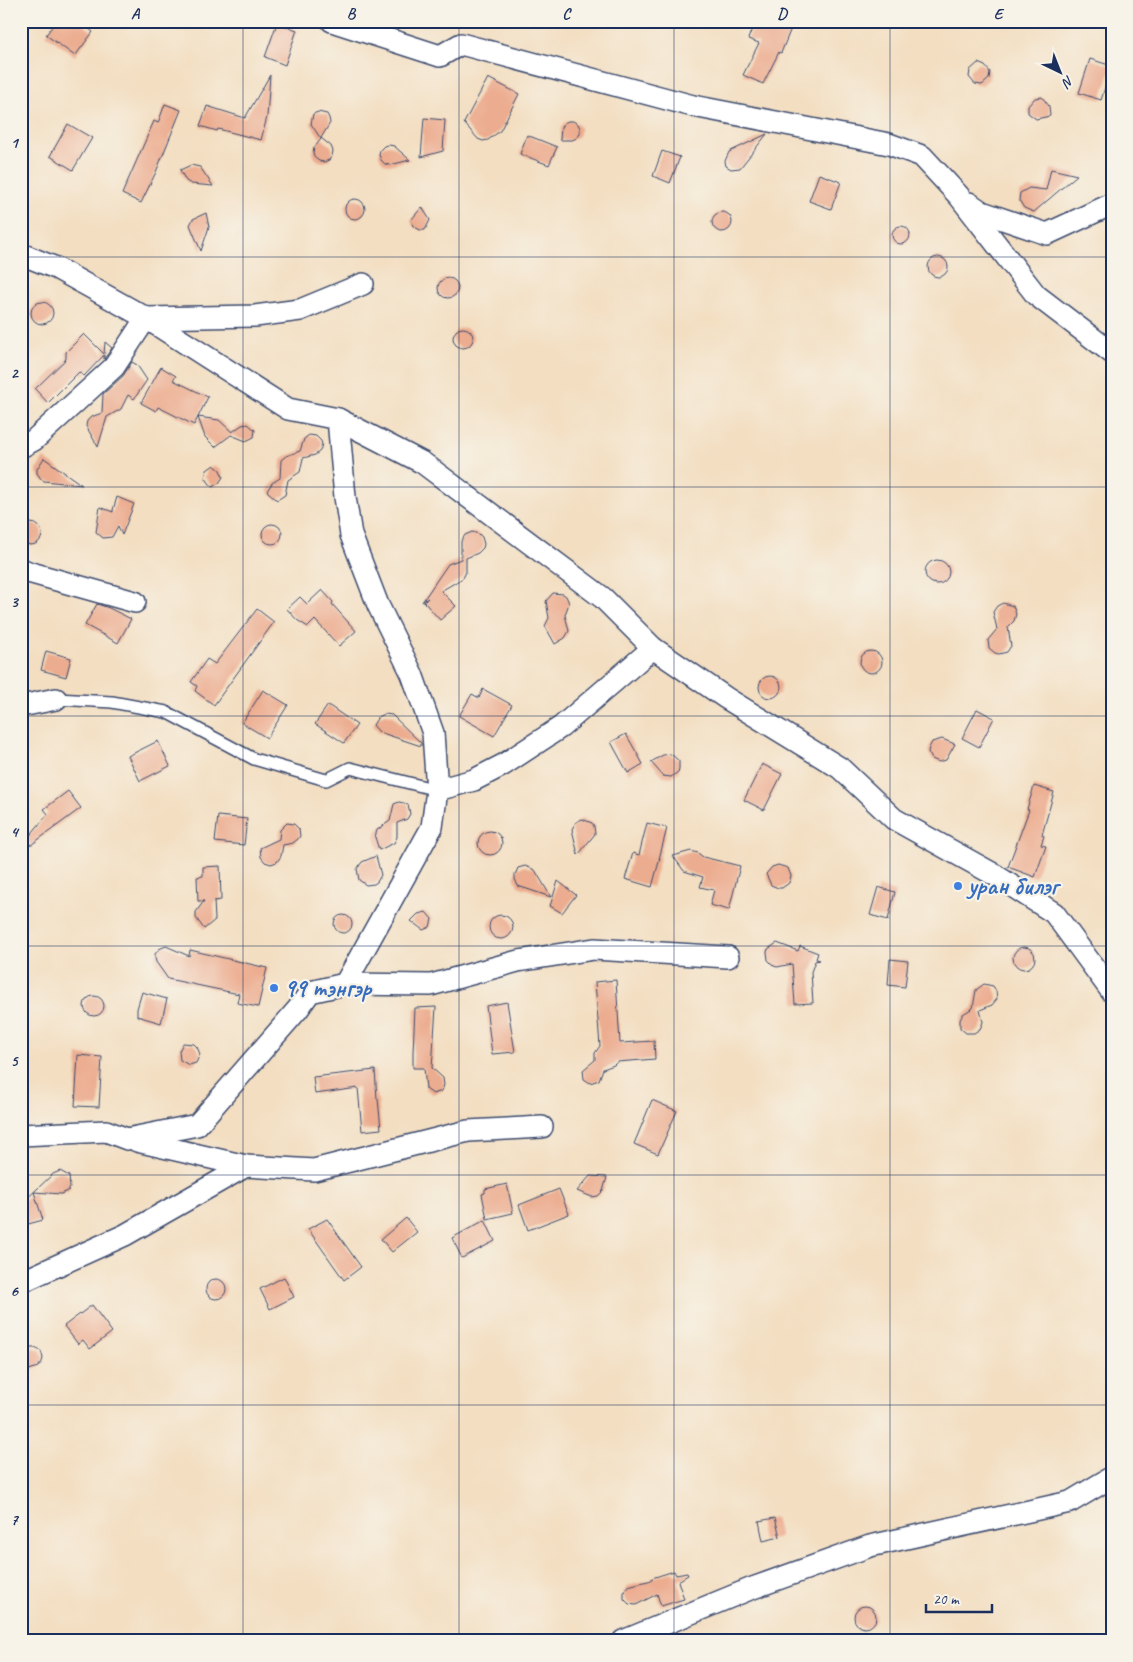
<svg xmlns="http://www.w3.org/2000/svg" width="1133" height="1662" viewBox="0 0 1133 1662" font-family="Caveat,sans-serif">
	<rect width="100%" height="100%" fill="#f7f3e8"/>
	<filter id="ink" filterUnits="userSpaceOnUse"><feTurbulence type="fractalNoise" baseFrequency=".02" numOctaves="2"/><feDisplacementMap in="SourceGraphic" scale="10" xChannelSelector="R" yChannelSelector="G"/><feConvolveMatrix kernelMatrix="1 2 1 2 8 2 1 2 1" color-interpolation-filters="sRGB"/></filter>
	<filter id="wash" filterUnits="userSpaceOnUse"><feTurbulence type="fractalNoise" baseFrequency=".0096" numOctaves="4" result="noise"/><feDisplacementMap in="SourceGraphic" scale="20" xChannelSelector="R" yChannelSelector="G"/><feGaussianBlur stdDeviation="1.12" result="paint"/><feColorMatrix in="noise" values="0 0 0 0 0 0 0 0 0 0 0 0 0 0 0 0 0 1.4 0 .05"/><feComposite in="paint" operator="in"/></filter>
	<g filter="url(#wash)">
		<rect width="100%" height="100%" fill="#f3dec1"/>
		<g id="blocks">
			<g fill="#ecac8f">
				<path d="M56 21H79L93 32 75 56 46 35Z"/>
				<path d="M755 21H781L792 26 781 53 779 52 763 84 743 75 759 43 748 39Z"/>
				<path d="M277 23 297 30 285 65 265 57Z"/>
				<path d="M1090 59 1112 66 1101 100 1079 93Z"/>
				<path d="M978 63 985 66 990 72 989 79 982 85 975 84 969 77 970 70Z"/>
				<path d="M270 75 267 117 261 140 218 129 217 131 200 126 207 106 245 118Z"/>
				<path d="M488 78 519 94 500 131 488 140 483 141 478 139 464 123Z"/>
				<path d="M1042 97 1049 106 1050 116 1036 119 1028 113V106L1035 98Z"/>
				<path d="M165 104 181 110 156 172 141 203 122 194 154 121 158 123Z"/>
				<path d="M318 112 327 114 329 118 330 123 321 138 331 146 333 151 332 156 329 160 324 162 319 161 315 158 313 153 314 148 321 139 311 124 313 114Z"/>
				<path d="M424 118 445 120 443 151 421 157Z"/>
				<path d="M568 121H573L578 124 580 128V134L577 138 572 140H560L561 127 564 123Z"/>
				<path d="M68 124 92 138 73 170 50 156Z"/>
				<path d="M767 134 740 168 731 169 726 166 725 161 729 152Z"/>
				<path d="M527 135 557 147 549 165 520 154Z"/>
				<path d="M389 145 394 146 410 160 390 165 385 164 381 160 379 155 380 150 384 146Z"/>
				<path d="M662 151 680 157 670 183 653 176Z"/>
				<path d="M191 165 200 167 213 186 191 184 186 181 180 170Z"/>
				<path d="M1051 169 1077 175 1034 212 1024 208 1019 200 1020 193 1029 188 1046 190Z"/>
				<path d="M819 174 841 182 831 209 809 201Z"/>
				<circle cx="355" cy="209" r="10"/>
				<path d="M422 207 430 220 425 230H420L413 226 411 220Z"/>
				<circle cx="722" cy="222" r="10"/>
				<path d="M206 213 209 227 201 251 190 225 193 219Z"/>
				<circle cx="901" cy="235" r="9"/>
				<circle cx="938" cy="267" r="10"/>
				<circle cx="448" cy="288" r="10"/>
				<circle cx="42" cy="313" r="11"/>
				<circle cx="463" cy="338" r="10"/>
				<path d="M84 334 104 354 105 342 112 348 104 359V355L84 376 79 372 48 403 35 389 66 359V352Z"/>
				<path d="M132 362 137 365 147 380 134 399 128 395 121 409 107 417 98 447 86 426 87 421 91 417 102 413 103 394 123 376Z"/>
				<path d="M161 367 176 376 173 380 208 397 194 425 158 407 156 411 141 403Z"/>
				<path d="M198 417 219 420 232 432 242 425 248 424 255 430 254 437 246 441 231 435 215 447 205 437Z"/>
				<path d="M309 435 316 436 321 441 322 444 320 451 315 455 303 458 300 472 288 480 285 495 277 500 267 491 272 483 280 478 281 460 286 456 300 451 304 439Z"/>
				<path d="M44 458 82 485 44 481 41 479 37 473V469Z"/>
				<path d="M214 465 220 470 223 477 219 483 212 487 205 477 207 470Z"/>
				<path d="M117 497 134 504 122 535 118 526 112 537 103 538 96 532 100 507 113 512V510Z"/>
				<circle cx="31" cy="534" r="11"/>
				<circle cx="272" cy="534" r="10"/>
				<path d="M472 532 479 534 482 537 484 544 483 548 478 553 466 558V572L463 578 441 591 456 606 440 620 424 602 428 598 422 602 448 564 461 559V541L465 535Z"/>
				<circle cx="937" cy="572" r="12"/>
				<path d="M322 590 333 602 332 604 356 631 339 646 315 620 308 627 297 620 287 609 300 597 307 604Z"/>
				<path d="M553 593 563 594 566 596 569 603 565 615 569 631 565 638 555 644 545 626 549 618 546 601Z"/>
				<path d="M1003 603 1013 606 1016 614 1014 621 1008 627 1011 646 1007 652 999 654 995 653 989 648 988 640 997 629 993 612 997 606Z"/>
				<path d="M97 604 109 608 131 619 118 643 85 625Z"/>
				<path d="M257 609 274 622 214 705 195 691 197 686 191 682 207 659 215 664Z"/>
				<path d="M46 651 71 658 66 677 41 670Z"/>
				<circle cx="871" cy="662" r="11"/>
				<circle cx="770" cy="687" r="11"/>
				<path d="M483 689 512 705 494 736 459 716 472 694 479 698Z"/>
				<path d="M263 690 288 705 267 738 242 723Z"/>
				<path d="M328 705 357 725 344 743 315 724Z"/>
				<path d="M977 709 994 718 979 747 962 738Z"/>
				<path d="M385 714 392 715 421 743V746L379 732 373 725 378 717Z"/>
				<path d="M626 734 643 764 628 773 611 742Z"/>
				<path d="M942 739 955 744 946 760 939 762 932 759 928 752 929 748 932 742Z"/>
				<path d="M158 741 170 766 140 781 128 756Z"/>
				<path d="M671 754 679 761V769L678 772 671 777 663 776 651 762 663 755Z"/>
				<path d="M762 764 782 774 764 810 744 800Z"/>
				<path d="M1034 786 1054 792 1042 835 1044 836 1041 845 1046 846 1035 877 1008 867 1029 810 1027 809Z"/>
				<path d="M68 791 81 808 31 845 26 840 48 814 44 809Z"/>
				<path d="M399 802 408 804 410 814 407 819 397 823V837L394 843 379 850 375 837 377 830 390 821 394 804Z"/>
				<path d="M218 816 247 819 244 845 215 842Z"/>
				<path d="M582 819 592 823 594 826 595 834 578 855 572 829 576 822Z"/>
				<path d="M287 823 294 824 299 829 300 836 298 839 293 843 283 845 281 856 277 862 271 864 265 862 261 857 260 848 279 839 280 830Z"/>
				<path d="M647 823 667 828 659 859 660 858 652 887 625 879 633 853 639 855Z"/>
				<circle cx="490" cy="843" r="12"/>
				<path d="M691 851 698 853 703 857 740 866 729 910 710 905 714 890 700 887 703 877 684 871 673 856Z"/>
				<path d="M376 856 381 875 377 882 374 884 366 885 359 880 357 869 362 862Z"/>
				<path d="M778 865 788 868 791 876 789 883 782 888H778L771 885 766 874 772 867Z"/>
				<path d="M220 866 221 900 214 901 215 920 204 929 196 918V912L204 901H198L197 877 203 876V867Z"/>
				<path d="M525 866 535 870 551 897 518 886 515 879V875L518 868Z"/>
				<path d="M558 881 576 895 562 913 550 906Z"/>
				<path d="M878 887 895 892 888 920 870 915Z"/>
				<path d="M426 912 432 919 430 927 423 930 411 921 418 914Z"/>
				<circle cx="343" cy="924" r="9"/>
				<circle cx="501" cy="927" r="12"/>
				<path d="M777 943 798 951 800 946 818 953 816 959 820 960 815 961 811 972 813 1003 795 1004 792 964 777 967 774 966 768 960 767 952 768 949Z"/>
				<path d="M166 946 189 956 190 950 267 968 258 1007 237 1003 239 994 168 979 156 962 155 958V954L159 949Z"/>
				<circle cx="1024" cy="958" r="11"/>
				<path d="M890 959 908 961 905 987 888 985Z"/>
				<path d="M616 980 620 1043 654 1041 655 1059 617 1062 614 1065 603 1069 599 1080 590 1083 584 1079 583 1070 595 1060V1053L600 1046 595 982Z"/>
				<path d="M984 984 993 986 996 991 997 999 992 1005 980 1010 983 1022 980 1029 974 1033H966L960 1028V1020L963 1014 973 1008 976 990Z"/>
				<path d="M142 992 167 999 161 1023 137 1016V1009Z"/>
				<circle cx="94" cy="1006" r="10"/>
				<path d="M507 1002 515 1052 492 1054 486 1006Z"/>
				<path d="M436 1007 432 1068 443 1078 444 1085 442 1091 433 1094 426 1089 424 1068H413V1052L415 1008Z"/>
				<path d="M183 1043 194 1044 197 1047 200 1054 196 1063 189 1065 180 1060 179 1051Z"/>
				<path d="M78 1055 102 1057 99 1107 75 1106Z"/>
				<path d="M375 1070 377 1099H378L381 1129 362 1131 358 1088 315 1094 313 1077Z"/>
				<path d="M652 1100 677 1111 658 1154 634 1144Z"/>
				<path d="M60 1171 69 1176 70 1188 68 1191 61 1194 34 1192 43 1220 21 1226V1204L53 1174Z"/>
				<path d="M590 1176 607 1177 603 1191 598 1196 592 1197 577 1191Z"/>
				<path d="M507 1184 513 1213 487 1219 482 1194 485 1193V1189Z"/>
				<path d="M559 1189 569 1214 528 1230 519 1205Z"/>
				<path d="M406 1218 417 1232 392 1252 381 1239Z"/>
				<path d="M327 1219 361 1267 344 1280 308 1229Z"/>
				<path d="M485 1220 495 1241 462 1258 452 1238Z"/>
				<path d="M284 1277 294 1297 270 1309 260 1289Z"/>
				<circle cx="216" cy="1289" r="10"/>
				<path d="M92 1305 112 1332 90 1349 83 1340 78 1344 64 1326Z"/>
				<path d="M31 1348H35L41 1351 43 1358 42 1362 38 1367 29 1370 23 1363 22 1357 25 1351Z"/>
				<path d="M775 1518 780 1537 763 1541 759 1521Z"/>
				<path d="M674 1571 676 1575 687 1573 688 1575 678 1581 684 1599 661 1606 657 1594 636 1605 629 1604 624 1599V1592L628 1586 652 1580V1578Z"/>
				<circle cx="865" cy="1617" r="11"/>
			</g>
		</g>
	</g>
	<g filter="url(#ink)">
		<use href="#blocks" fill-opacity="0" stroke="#3b496d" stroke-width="1"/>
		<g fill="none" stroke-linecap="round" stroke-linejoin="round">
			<g stroke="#3b496d" stroke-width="14">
				<path id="service" d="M56 699 112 702 166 712 254 759 326 780 350 768 437 790"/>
			</g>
			<g stroke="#3b496d" stroke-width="24">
				<g id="minor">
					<path d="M332 21 440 56 461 44 693 106 889 144 922 156 959 196 1036 295 1112 353"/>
					<path d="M969 203 982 212 1047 234 1112 204"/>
					<path d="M21 254 56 268 146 318 288 409 338 419 423 463 603 598 653 648 726 698 840 768 894 819 995 875 1054 913 1112 992"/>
					<path d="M338 419 345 497 351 535 378 605 412 674 433 733 437 790"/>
					<path d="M21 447 34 440 114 367 146 318 255 316 300 310 363 284"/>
					<path d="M21 569 28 572 135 602"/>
					<path d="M21 706 56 699"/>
					<path d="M345 984 432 827 437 790 474 780 503 765 561 727 653 648"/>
					<path d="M21 1135 106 1131 127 1139 197 1125 298 1009 310 992 345 984 431 985 518 961 594 949 728 957"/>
					<path d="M137 1141 246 1166 314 1170 468 1131 542 1127"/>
					<path d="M21 1282 125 1235 246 1166"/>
					<path d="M623 1641 750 1589 870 1546 1070 1502 1112 1477"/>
				</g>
			</g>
			<use href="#service" stroke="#fff" stroke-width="11"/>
			<use href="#minor" stroke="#fff" stroke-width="21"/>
		</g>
	</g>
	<path fill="none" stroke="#1b2f5e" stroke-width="1" stroke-opacity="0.55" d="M243 21V1641M459 21V1641M674 21V1641M890 21V1641M21 257H1112M21 487H1112M21 716H1112M21 946H1112M21 1175H1112M21 1405H1112"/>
	<g fill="#3f7fe0" stroke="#f7f3e8" stroke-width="2">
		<circle cx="958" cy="886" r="5"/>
		<circle cx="274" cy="988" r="5"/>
	</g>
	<g text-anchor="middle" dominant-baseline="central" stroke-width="4.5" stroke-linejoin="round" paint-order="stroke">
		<g font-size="25" font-weight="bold" fill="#366cbe" stroke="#f7f3e8" text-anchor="start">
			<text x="968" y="886">уран билэг</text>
			<text x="284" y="988">99 тэнгэр</text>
		</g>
	</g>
	<rect width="1133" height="1662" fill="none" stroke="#f7f3e8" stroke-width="55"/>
	<g transform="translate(1060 72) rotate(137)" stroke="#f7f3e8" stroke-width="4" paint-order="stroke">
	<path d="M0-4L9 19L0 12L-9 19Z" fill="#1b2f5e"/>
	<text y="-8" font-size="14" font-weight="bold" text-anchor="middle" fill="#1b2f5e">N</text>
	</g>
	<path d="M926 1604v8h66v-8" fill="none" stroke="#1b2f5e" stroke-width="2.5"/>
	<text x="933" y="1604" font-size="15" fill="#1b2f5e" stroke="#f7f3e8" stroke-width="4" paint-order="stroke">20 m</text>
	<rect x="28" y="28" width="1078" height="1606" fill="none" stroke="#1b2f5e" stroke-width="2"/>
	<g font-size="16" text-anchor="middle" font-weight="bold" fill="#1b2f5e">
		<text x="135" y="19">A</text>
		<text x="351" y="19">B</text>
		<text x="566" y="19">C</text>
		<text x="782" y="19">D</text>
		<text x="998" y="19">E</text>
		<text x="14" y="148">1</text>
		<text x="14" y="378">2</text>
		<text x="14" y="607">3</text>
		<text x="14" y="837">4</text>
		<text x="14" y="1066">5</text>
		<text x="14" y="1296">6</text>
		<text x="14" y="1525">7</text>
	</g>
</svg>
